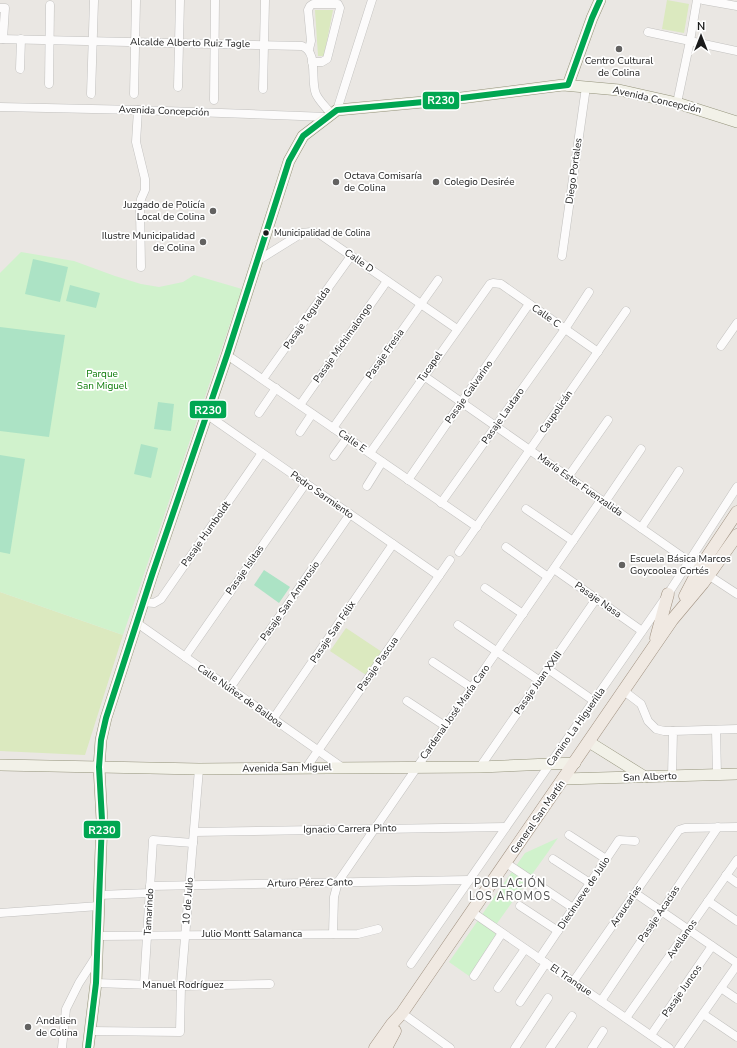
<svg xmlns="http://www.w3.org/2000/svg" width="737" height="1048" viewBox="0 0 737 1048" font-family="'Nunito Sans',sans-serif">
	<rect width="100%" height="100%" fill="#eae7e3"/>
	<g fill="#dbe9bf">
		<path d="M667 0 689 4 684 33 662 29Z"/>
		<path d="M315 10H333L324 56H318Z"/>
		<path d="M0 592 123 635 85 755 0 751Z"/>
		<path d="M346 628 385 654 369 677 330 651Z"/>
	</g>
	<g fill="#d0f2cc">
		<path d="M21 252 74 261 115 276 141 284 159 287 183 282 194 275 242 289 123 635 0 592V273Z"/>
		<path d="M558 838 493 929 496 934 469 976 449 962 525 853Z"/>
	</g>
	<g fill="#ace3c5">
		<path d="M33 259 68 267 60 302 25 294Z"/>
		<path d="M70 285 100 293 96 308 66 301Z"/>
		<path d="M0 327 65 335 49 437 0 431Z"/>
		<path d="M158 402 174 404 171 431 154 429Z"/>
		<path d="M141 444 158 448 151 478 134 474Z"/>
		<path d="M0 455 25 459 10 554 0 552Z"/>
		<path d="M264 570 290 587 279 603 254 585Z"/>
	</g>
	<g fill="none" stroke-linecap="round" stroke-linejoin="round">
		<g stroke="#c2c1bf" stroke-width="9">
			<g id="street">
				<path d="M703 0 737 6"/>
				<path d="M0 8H5L3 39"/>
				<path d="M648 32 737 51"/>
				<path d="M0 39 302 46C319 52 310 81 316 94 319 101 327 108 331 114"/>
				<path d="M309 49 311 41 308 10 310 6 313 4H338L340 8 327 59 322 62H312"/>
				<path d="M20 69 21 39"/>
				<path d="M49 84 50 5"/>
				<path d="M178 87 180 0"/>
				<path d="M263 89 265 0"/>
				<path d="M91 94 94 1"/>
				<path d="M134 94 136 1"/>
				<path d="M214 100 215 0"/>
				<path d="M677 103 690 41 697 0"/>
				<path d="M0 107 138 110 327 117"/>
				<path d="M138 110 136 142 145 179V190L141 199 140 208 141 267"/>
				<path d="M337 110 372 0"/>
				<path d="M562 256 586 87"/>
				<path d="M257 261 302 233 311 232 318 233 457 329"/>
				<path d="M721 346 737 323"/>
				<path d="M227 355 477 527"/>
				<path d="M424 376 694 565"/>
				<path d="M263 379 351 256"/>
				<path d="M300 405 387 281"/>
				<path d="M259 413 276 388"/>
				<path d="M206 414 439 576"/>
				<path d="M333 428 438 280"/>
				<path d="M300 432 312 414"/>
				<path d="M370 453 490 284 493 283 501 284 598 352"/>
				<path d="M334 456 347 438"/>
				<path d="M568 477 608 420"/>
				<path d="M408 480 529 304"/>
				<path d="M367 486 382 462"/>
				<path d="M605 502 641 449"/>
				<path d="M441 503 565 329 589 292"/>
				<path d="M526 509 573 541"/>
				<path d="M641 528 679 471"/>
				<path d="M506 547 548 577"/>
				<path d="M459 552 626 311"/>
				<path d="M554 569 642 631"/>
				<path d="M705 573 737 594"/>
				<path d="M485 588 523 614"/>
				<path d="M143 602 154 603 161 599 262 453"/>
				<path d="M137 623 343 768"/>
				<path d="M458 625 540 681"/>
				<path d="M185 657 306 483"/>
				<path d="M433 662 472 688"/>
				<path d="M548 669 594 701"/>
				<path d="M230 688 350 514"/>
				<path d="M624 691 641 704 648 721 656 729 664 731H673"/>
				<path d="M407 701 445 726"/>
				<path d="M273 719 393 544"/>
				<path d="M716 730 717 775"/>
				<path d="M480 767 596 599"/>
				<path d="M306 768 450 560"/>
				<path d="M672 777 673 731 737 729"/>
				<path d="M194 832 506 827"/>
				<path d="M569 835 606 859"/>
				<path d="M553 859 590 883"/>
				<path d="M506 863 573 908"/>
				<path d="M726 875 737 883"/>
				<path d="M150 886 469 880"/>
				<path d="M635 893 737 963"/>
				<path d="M99 895 150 893"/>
				<path d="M708 901 737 921"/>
				<path d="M520 906 558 931"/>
				<path d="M472 912 669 1048"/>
				<path d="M0 913 99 906"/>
				<path d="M333 934 334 897 338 882 601 500"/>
				<path d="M98 936 358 934 378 929"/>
				<path d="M539 959 619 840 635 841"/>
				<path d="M411 964 668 594 737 487"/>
				<path d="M474 976 502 933"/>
				<path d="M573 982 679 830 685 828 737 827"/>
				<path d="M96 983 181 986 270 984"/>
				<path d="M144 985 153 840 193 843"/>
				<path d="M498 988 525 949"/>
				<path d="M721 988 737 999"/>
				<path d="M601 1001 718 827"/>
				<path d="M520 1002 546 963"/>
				<path d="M402 1013 450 1048"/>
				<path d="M703 1014 737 1037"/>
				<path d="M626 1018 737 860"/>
				<path d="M90 1031 180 1032 181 986 199 769"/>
				<path d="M651 1035 712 946"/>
				<path d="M62 1048 66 1009 79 983 97 955"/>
				<path d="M515 1048 548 998"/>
				<path d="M550 1048 572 1016"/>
				<path d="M592 1048 603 1031"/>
				<path d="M679 1048 737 965"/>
			</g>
		</g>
		<g stroke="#94937b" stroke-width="12">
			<g id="secondary">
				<path d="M568 85 592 18 600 0"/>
				<path d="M589 742 645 777"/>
				<path d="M0 765 199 769 480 767 575 763"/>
				<path d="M564 779 737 774"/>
				<path d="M88 1048 96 983 102 820 99 767 101 740 106 718 152 575 227 355 289 161 303 136 337 110 445 100 563 85 619 90 677 103 737 122"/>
			</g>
		</g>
		<g stroke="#a09180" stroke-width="13">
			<g id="primary">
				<path d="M685 596 699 569 737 512"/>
				<path d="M656 638 668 594"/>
				<path d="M375 1048 392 1024 402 1013 672 620 703 583 737 535"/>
				<path d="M386 1048 395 1031"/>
			</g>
		</g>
		<use href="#street" stroke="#fcfbfb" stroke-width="8"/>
		<use href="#secondary" stroke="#f2f1e8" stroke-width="11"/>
		<use href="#primary" stroke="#f0e9e2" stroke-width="12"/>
		<g stroke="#fff" stroke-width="9">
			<path id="bus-1" d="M88 1048 96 983 102 820 99 767 101 740 106 718 152 575 227 355 289 161 303 136 337 110 445 100 568 85 592 18 600 0"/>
		</g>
		<use href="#bus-1" stroke="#00a651" stroke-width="6"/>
	</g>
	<g fill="#636261" stroke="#fff" stroke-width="1.5">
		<circle cx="619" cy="49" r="4"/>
		<circle cx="336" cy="182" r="4"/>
		<circle cx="436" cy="182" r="4"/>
		<circle cx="213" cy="211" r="4"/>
		<circle cx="203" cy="242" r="4"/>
		<circle cx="622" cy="565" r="4"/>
		<circle cx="28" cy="1027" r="4"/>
	</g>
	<circle fill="#1b1b1b" stroke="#fff" stroke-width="1.5" cx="266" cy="233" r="3.5"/>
	<g text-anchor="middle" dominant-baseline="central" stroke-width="3.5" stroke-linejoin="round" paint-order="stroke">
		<g font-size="9" fill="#1b1b1b" stroke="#fff" text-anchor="start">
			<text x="274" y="233">Municipalidad de Colina</text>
		</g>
		<g font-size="10" fill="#1b1b1b" stroke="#fff">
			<text transform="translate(190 43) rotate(1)">Alcalde Alberto Ruiz Tagle</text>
			<text transform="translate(657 100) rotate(13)">Avenida Concepción</text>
			<text transform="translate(164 111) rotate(2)">Avenida Concepción</text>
			<text transform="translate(574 171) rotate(-82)">Diego Portales</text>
			<text transform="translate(359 261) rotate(35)">Calle D</text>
			<text transform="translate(546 316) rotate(35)">Calle C</text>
			<text transform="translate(307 318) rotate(-55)">Pasaje Tegualda</text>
			<text transform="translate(343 343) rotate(-55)">Pasaje Michimalongo</text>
			<text transform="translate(385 354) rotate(-55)">Pasaje Fresia</text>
			<text transform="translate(430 367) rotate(-55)">Tucapel</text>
			<text transform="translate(469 392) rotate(-55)">Pasaje Galvarino</text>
			<text transform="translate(556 412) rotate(-55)">Caupolicán</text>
			<text transform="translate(503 416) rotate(-55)">Pasaje Lautaro</text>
			<text transform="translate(352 441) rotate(35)">Calle E</text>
			<text transform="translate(580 485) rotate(35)">María Ester Fuenzalida</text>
			<text transform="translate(322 495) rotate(35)">Pedro Sarmiento</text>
			<text transform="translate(206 534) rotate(-55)">Pasaje Humboldt</text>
			<text transform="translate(245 570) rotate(-55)">Pasaje Islitas</text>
			<text transform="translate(598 600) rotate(35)">Pasaje Nasa</text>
			<text transform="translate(290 601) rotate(-55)">Pasaje San Ambrosio</text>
			<text transform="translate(333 632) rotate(-56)">Pasaje San Félix</text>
			<text transform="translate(378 664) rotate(-55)">Pasaje Pascua</text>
			<text transform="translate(538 683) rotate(-55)">Pasaje Juan XXIII</text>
			<text transform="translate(240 696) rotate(35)">Calle Núñez de Balboa</text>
			<text transform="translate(455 712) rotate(-55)">Cardenal José María Caro</text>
			<text transform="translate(576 727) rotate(-55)">Camino La Higuerilla</text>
			<text transform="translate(287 768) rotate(-1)">Avenida San Miguel</text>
			<text transform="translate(650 777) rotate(-2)">San Alberto</text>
			<text transform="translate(538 817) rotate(-55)">General San Martín</text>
			<text transform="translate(350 829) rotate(-1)">Ignacio Carrera Pinto</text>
			<text transform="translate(310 883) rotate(-1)">Arturo Pérez Canto</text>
			<text transform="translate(584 893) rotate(-56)">Diecinueve de Julio</text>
			<text transform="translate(188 901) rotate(-85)">10 de Julio</text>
			<text transform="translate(626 906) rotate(-56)">Araucarias</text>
			<text transform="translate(149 912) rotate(-87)">Tamarindo</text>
			<text transform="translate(659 914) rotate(-56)">Pasaje Acacias</text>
			<text x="252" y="934">Julio Montt Salamanca</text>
			<text transform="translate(682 939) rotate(-55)">Avellanos</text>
			<text transform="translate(571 980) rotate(34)">El Tranque</text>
			<text x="183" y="985">Manuel Rodríguez</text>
			<text transform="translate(682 991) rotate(-55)">Pasaje Juncos</text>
		</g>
		<g font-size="10" fill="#1b1b1b" stroke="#fff" text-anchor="start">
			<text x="619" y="61" text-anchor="middle">Centro Cultural<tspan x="619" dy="12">de Colina</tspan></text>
			<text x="344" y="176">Octava Comisaría<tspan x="344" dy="12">de Colina</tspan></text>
			<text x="444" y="182">Colegio Desirée</text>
			<text x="205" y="205" text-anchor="end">Juzgado de Policía<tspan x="205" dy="12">Local de Colina</tspan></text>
			<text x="195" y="236" text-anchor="end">Ilustre Municipalidad<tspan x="195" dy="12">de Colina</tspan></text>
			<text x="630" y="559">Escuela Básica Marcos<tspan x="630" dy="12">Goycoolea Cortés</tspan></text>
			<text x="36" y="1021">Andalien<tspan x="36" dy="12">de Colina</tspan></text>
		</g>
		<g font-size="10" fill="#0b7b07" stroke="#fff">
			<text x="102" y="374">Parque<tspan x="102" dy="12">San Miguel</tspan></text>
		</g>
		<g font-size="11" letter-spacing="1" fill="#4e4e4e" stroke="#fff">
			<text x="510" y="883">POBLACIÓN<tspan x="510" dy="13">LOS AROMOS</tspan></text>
		</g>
	</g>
	<g stroke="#fff" stroke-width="1.5">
		<rect x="422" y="91" width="38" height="19" rx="4" fill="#00a651"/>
		<rect x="189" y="400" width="38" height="19" rx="4" fill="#00a651"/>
		<rect x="83" y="820" width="38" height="19" rx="4" fill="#00a651"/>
	</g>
	<g font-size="11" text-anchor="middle" font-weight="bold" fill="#fff">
		<text x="441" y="104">R230</text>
		<text x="208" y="414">R230</text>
		<text x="102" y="834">R230</text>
	</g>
	<g transform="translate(701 36)" stroke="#ffffff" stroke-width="3" paint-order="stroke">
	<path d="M0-3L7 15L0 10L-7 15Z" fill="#1b1b1b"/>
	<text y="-6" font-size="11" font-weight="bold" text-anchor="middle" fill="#1b1b1b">N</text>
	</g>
</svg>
